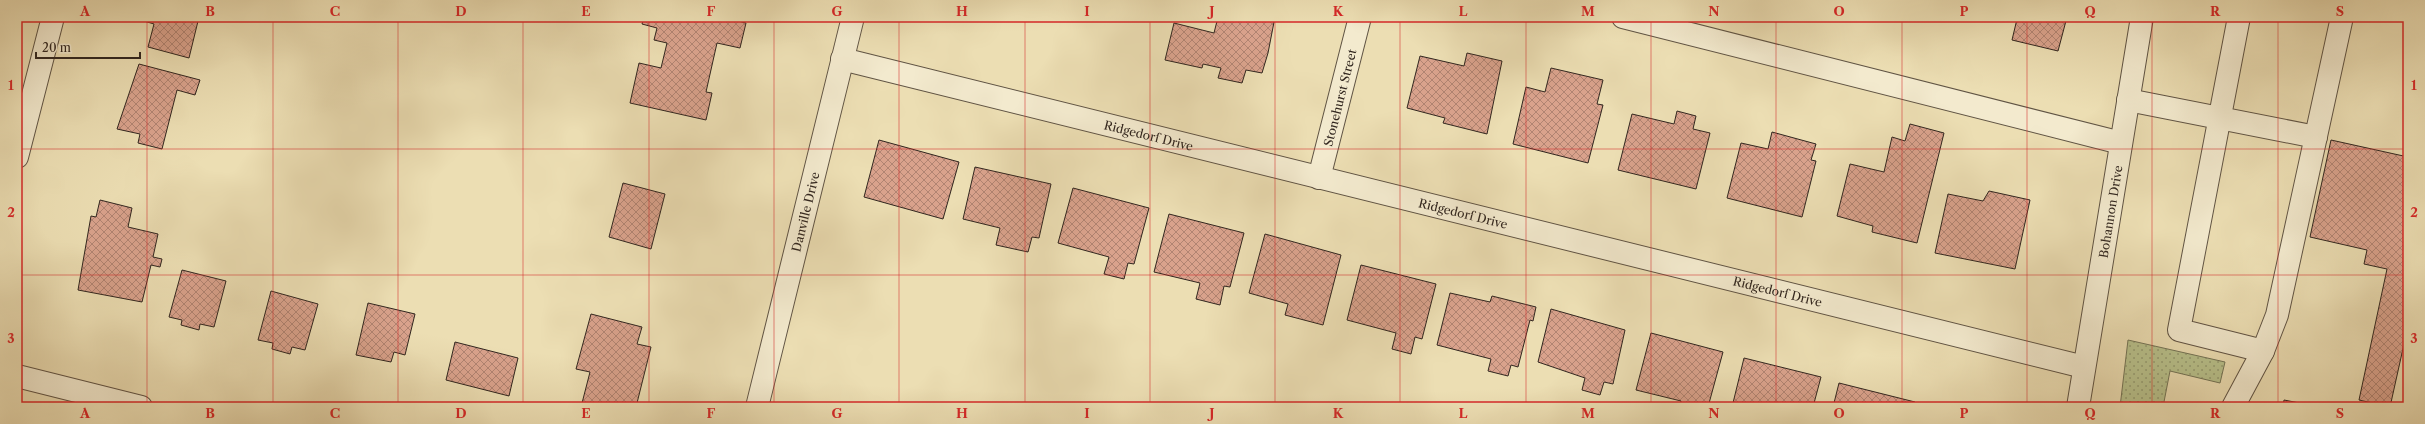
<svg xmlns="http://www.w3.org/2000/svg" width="2425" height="424" viewBox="0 0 2425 424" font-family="'Libre Caslon Text',serif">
	<defs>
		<pattern id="grass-dots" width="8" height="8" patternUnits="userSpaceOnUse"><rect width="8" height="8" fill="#b8c18c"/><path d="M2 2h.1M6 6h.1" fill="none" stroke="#969d72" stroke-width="1.8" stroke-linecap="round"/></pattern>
		<pattern id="building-cross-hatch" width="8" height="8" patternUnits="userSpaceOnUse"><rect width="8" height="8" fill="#d9a28c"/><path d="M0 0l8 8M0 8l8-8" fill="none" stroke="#b18472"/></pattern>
	</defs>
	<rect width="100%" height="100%" fill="#ecdeb3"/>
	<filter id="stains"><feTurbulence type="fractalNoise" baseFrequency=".005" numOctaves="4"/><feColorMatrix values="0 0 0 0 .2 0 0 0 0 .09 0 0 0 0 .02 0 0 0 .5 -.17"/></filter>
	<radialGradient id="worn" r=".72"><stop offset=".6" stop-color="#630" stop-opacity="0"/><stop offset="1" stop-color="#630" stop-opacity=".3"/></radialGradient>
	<path fill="url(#grass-dots)" stroke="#747456" d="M2128 340 2225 362 2220 383 2170 371 2163 407H2120Z"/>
	<g fill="url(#building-cross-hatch)" stroke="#31261f">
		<path d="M145 17H199L189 58 148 47 154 24 144 21Z"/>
		<path d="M644 17H722L746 23 740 48 717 43 706 92 712 93 706 120 630 103 639 63 661 68 667 43 654 40 657 28 642 24Z"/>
		<path d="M1218 17H1275L1268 53 1262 73 1246 70 1242 83 1218 78 1221 68 1203 64 1202 68 1165 60 1174 23 1214 33Z"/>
		<path d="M2010 17H2067L2058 51 2012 40 2017 19Z"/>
		<path d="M1467 53 1502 61 1487 134 1443 123 1445 118 1407 108 1420 56 1464 66Z"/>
		<path d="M139 64 200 80 195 95 177 90 162 149 138 143 140 134 117 129Z"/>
		<path d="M1551 68 1603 80 1597 104 1603 105 1588 163 1513 144 1526 87 1545 92Z"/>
		<path d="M1677 111 1696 116 1693 129 1710 133 1696 189 1618 170 1632 114 1674 124Z"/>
		<path d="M1910 124 1944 133 1917 243 1872 232 1873 226 1837 216 1850 164 1884 172 1892 137 1905 141Z"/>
		<path d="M1772 132 1816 144 1811 160 1816 161 1802 217 1727 198 1741 143 1768 149Z"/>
		<path d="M879 140 959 162 943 219 864 197Z"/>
		<path d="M2331 140 2408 157V335H2406L2390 407 2359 400 2387 269 2364 264 2367 250 2310 237Z"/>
		<path d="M975 167 1051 184 1039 238 1032 237 1028 252 996 245 1000 228 963 219Z"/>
		<path d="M623 183 665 194 651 249 609 237Z"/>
		<path d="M1073 188 1149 208 1134 264 1128 263 1124 279 1104 274 1109 257 1058 243Z"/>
		<path d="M1989 191 2030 200 2015 269 1935 253 1948 194 1983 201Z"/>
		<path d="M100 200 132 208 128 227 158 234 153 257 162 259 160 267 151 265 142 302 78 290 91 216 96 217Z"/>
		<path d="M1169 214 1244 233 1230 287 1224 286 1220 305 1196 299 1200 283 1154 272Z"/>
		<path d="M1265 234 1341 255 1323 325 1285 315 1288 304 1249 293Z"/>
		<path d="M1361 265 1436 284 1422 339 1415 337 1411 354 1392 349 1396 333 1347 320Z"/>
		<path d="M182 270 226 281 214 327 200 324 199 330 181 325 182 320 169 317Z"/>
		<path d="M271 291 318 304 305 350 292 347 290 354 272 349 273 343 258 340Z"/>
		<path d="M1450 293 1490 302 1492 296 1536 307 1533 321 1530 320 1518 367 1511 365 1508 376 1488 371 1491 359 1437 345Z"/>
		<path d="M368 303 415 314 405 355 394 352 391 362 356 355Z"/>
		<path d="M1551 309 1625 330 1613 384 1604 382 1600 395 1582 390 1585 378 1538 362Z"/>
		<path d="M591 314 642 327 637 344 651 347 636 407H581L590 372 576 369Z"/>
		<path d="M1651 333 1723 352 1708 407H1679L1681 401 1636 390Z"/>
		<path d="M455 342 518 358 509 396 446 380Z"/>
		<path d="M1744 358 1821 377 1813 407H1732Z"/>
		<path d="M1839 383 1915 402 1914 407H1833Z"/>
		<path d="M2284 400 2320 407H2283Z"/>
	</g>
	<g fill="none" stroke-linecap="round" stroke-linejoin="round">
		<g stroke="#605444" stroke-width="24">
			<g id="minor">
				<path d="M1623 17 2121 143"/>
				<path d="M2239 17 2179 330 2263 351"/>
				<path id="s1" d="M842 59 2084 367"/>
				<path d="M2128 100 2316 137"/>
				<path d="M17 157 53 17"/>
				<path id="s2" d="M1319 178 1360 17"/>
				<path d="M17 376 141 407"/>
				<path id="s3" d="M757 407 853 17"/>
				<path id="s4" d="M2078 407 2142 17"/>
				<path d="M2233 407 2263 351 2277 315 2342 17"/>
			</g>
		</g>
		<use href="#minor" stroke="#f3eace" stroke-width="22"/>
	</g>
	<path fill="none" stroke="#d62828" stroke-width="1" stroke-opacity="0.55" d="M147 17V407M273 17V407M398 17V407M523 17V407M649 17V407M774 17V407M899 17V407M1025 17V407M1150 17V407M1275 17V407M1400 17V407M1526 17V407M1651 17V407M1776 17V407M1902 17V407M2027 17V407M2152 17V407M2278 17V407M17 149H2408M17 275H2408"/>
	<g text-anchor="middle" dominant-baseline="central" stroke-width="3" stroke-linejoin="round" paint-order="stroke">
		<g font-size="12" fill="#31261f" stroke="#f3eace">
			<text stroke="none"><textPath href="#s2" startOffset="83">Stonehurst Street</textPath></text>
			<text stroke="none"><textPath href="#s1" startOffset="316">Ridgedorf Drive</textPath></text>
			<text stroke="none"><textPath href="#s3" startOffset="201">Danville Drive</textPath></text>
			<text stroke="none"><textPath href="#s4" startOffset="198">Bohannon Drive</textPath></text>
			<text stroke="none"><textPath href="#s1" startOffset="640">Ridgedorf Drive</textPath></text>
			<text stroke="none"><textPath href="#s1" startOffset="964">Ridgedorf Drive</textPath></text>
		</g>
	</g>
	<rect width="2425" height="424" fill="none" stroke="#ecdeb3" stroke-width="44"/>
	<path d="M36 52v6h104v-6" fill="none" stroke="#31261f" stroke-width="2"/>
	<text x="42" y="52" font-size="12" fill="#31261f" stroke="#f3eace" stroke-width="3" paint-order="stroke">20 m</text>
	<rect x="22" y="22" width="2381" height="380" fill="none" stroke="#d62828" stroke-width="1.5"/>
	<g font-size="13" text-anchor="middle" font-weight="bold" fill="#d62828">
		<text x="85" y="16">A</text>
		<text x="210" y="16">B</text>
		<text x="335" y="16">C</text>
		<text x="461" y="16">D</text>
		<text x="586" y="16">E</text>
		<text x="711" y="16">F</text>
		<text x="837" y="16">G</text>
		<text x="962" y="16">H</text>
		<text x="1087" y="16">I</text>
		<text x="1212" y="16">J</text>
		<text x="1338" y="16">K</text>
		<text x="1463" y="16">L</text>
		<text x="1588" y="16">M</text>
		<text x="1714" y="16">N</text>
		<text x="1839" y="16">O</text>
		<text x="1964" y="16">P</text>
		<text x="2090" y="16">Q</text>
		<text x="2215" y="16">R</text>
		<text x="2340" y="16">S</text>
		<text x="11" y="90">1</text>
		<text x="2414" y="90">1</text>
		<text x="11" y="217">2</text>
		<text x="2414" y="217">2</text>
		<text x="11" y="343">3</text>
		<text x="2414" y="343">3</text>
		<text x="85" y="418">A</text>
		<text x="210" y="418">B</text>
		<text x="335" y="418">C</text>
		<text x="461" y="418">D</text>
		<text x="586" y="418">E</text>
		<text x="711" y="418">F</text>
		<text x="837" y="418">G</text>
		<text x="962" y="418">H</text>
		<text x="1087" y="418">I</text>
		<text x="1212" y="418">J</text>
		<text x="1338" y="418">K</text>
		<text x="1463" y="418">L</text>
		<text x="1588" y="418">M</text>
		<text x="1714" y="418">N</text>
		<text x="1839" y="418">O</text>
		<text x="1964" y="418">P</text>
		<text x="2090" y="418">Q</text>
		<text x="2215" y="418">R</text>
		<text x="2340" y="418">S</text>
	</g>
	<rect width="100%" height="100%" filter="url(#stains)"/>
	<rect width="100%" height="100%" fill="url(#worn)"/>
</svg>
